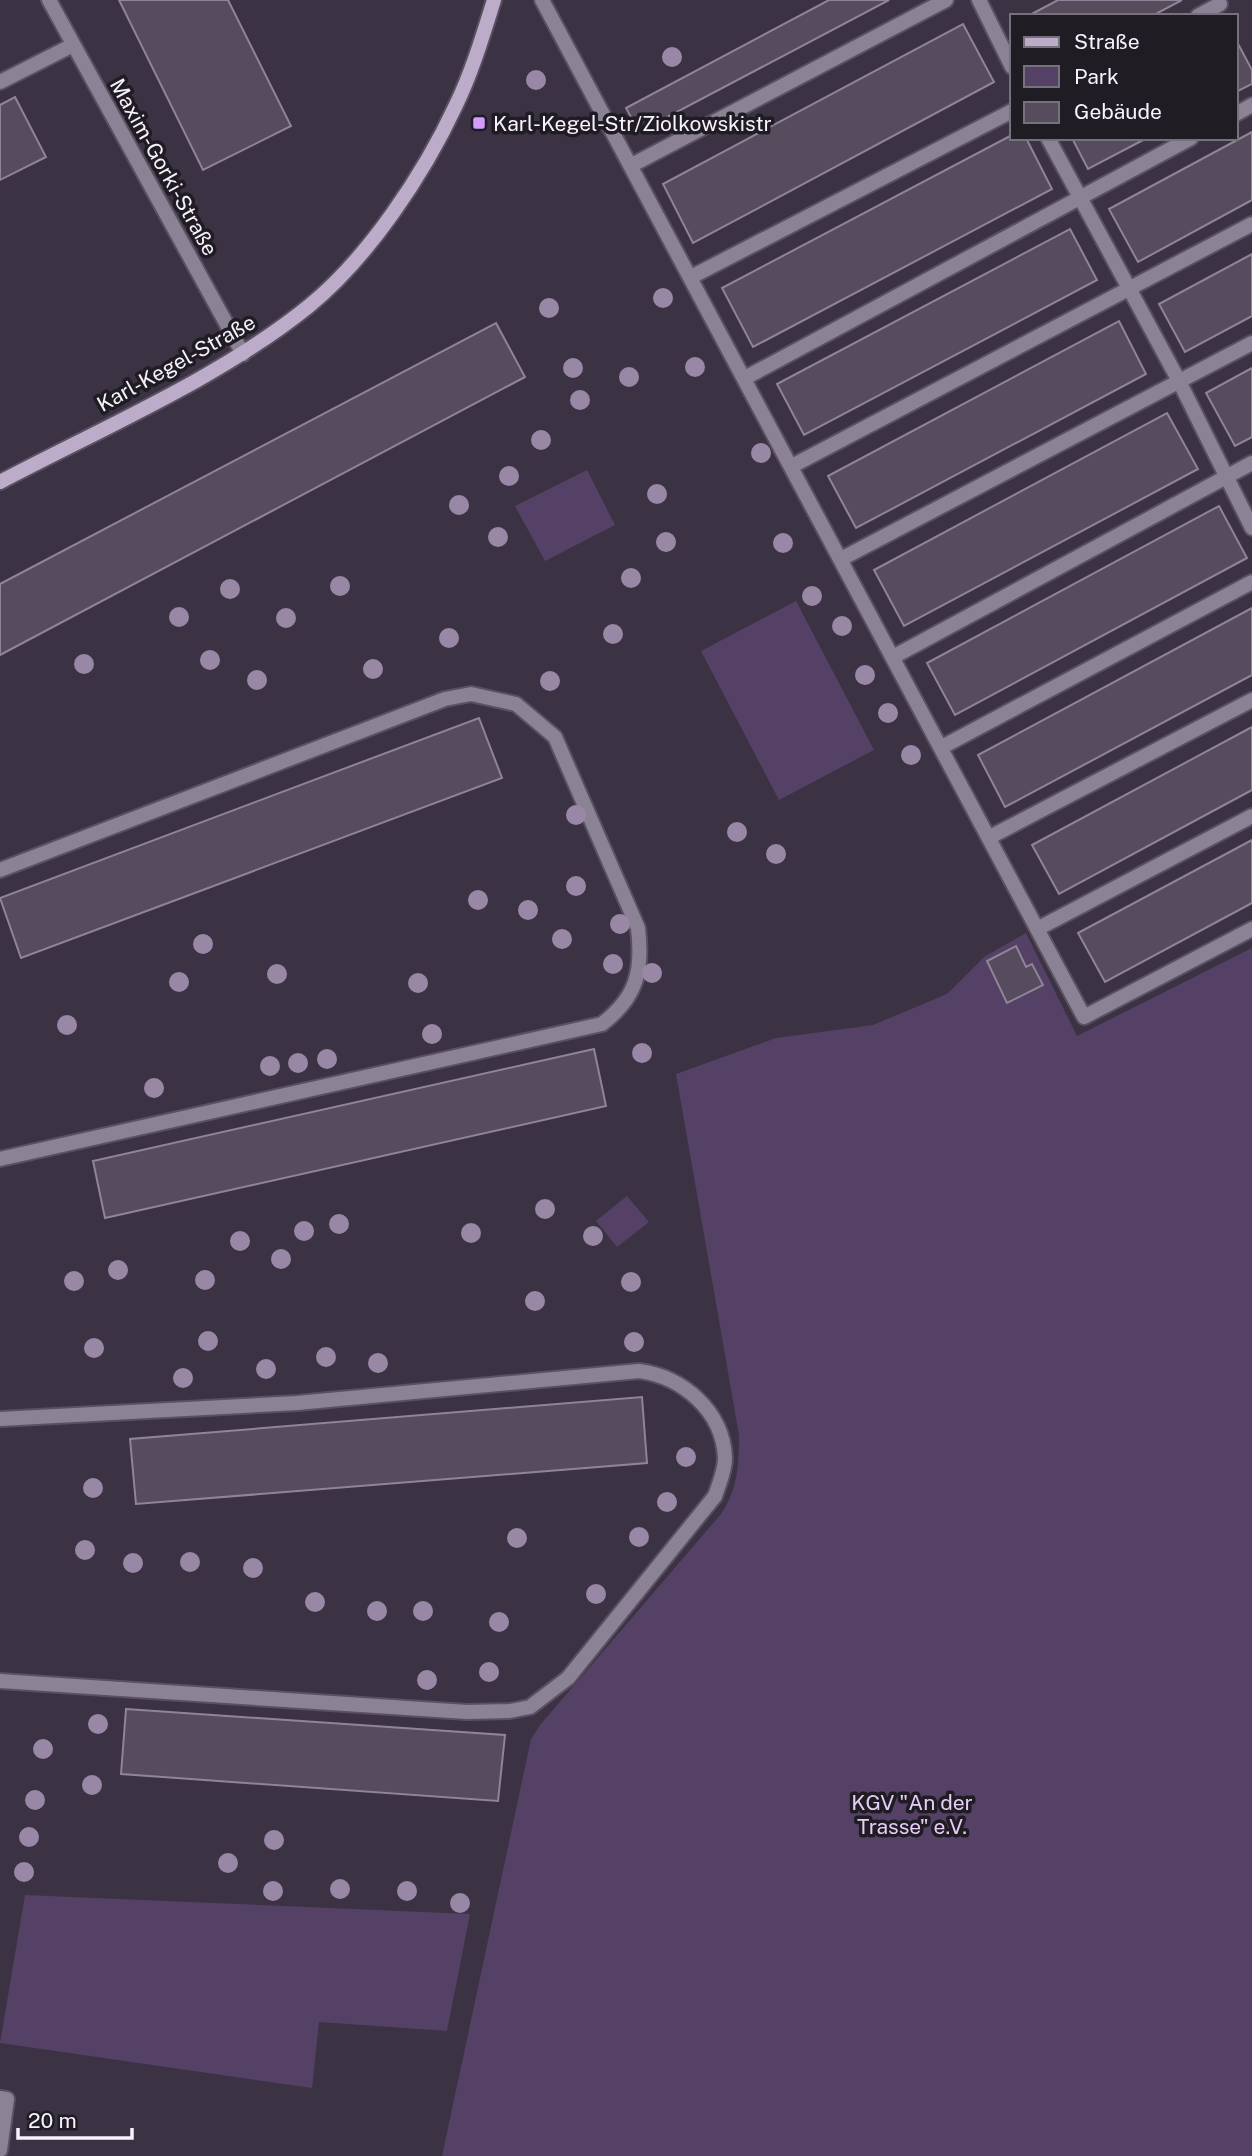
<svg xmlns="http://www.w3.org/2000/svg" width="1252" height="2156" viewBox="0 0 1252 2156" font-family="'Public Sans',sans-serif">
	<rect width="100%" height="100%" fill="#3b3243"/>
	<g fill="#554165">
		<path d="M587 470 615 525 545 561 515 506Z"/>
		<path d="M796 601 874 750 779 800 701 651Z"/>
		<path d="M1026 933 1077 1036 1252 948V2156H442L531 1739 540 1725 721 1514C738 1489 739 1464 739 1435L676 1074 776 1038 873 1025 947 994 984 957Z"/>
		<path d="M627 1196 649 1222 617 1247 596 1221Z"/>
		<path d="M25 1895 470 1914 447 2031 319 2022 312 2088 0 2043Z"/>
	</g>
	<g fill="#564c5e" stroke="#8f8498" stroke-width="2">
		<path d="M119 0H228L291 126 203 170Z"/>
		<path d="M829 0H889L639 132 626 108Z"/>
		<path d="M1058 0H1182L1152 16H1028Z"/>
		<path d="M963 24 994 82 693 243 663 184Z"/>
		<path d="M1236 40 1252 70V84L1236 92Z"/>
		<path d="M15 97 46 157 0 180V105Z"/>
		<path d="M1252 132V200L1138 262 1109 209Z"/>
		<path d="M1012 135V138H1026L1052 189 753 347 722 288Z"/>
		<path d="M1072 138H1147L1088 169Z"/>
		<path d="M1070 229 1097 280 804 435 777 384Z"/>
		<path d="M1252 254V316L1185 352 1159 304Z"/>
		<path d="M1119 321 1146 374 856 528 828 476Z"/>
		<path d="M496 323 525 377 0 655V584Z"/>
		<path d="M1252 368V437L1235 446 1206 393Z"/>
		<path d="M1167 413 1198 469 904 626 874 570Z"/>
		<path d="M1219 506 1247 558 955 715 927 663Z"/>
		<path d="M1252 608V675L1005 807 978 755Z"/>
		<path d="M479 718 502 778 21 958 0 898Z"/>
		<path d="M1252 727V790L1059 894 1032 845Z"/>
		<path d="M1252 840V903L1105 982 1078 933Z"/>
		<path d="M1016 946 1026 967 1032 964 1043 985 1007 1003 987 961Z"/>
		<path d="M594 1049 606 1106 105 1218 93 1161Z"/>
		<path d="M642 1397 647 1463 136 1504 130 1439Z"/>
		<path d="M126 1709 505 1735 498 1801 121 1774Z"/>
	</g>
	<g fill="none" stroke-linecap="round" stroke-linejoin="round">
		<g stroke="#595161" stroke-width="18">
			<g id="lane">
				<path d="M542 0 1084 1017 1252 929"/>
				<path d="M979 0 1012 67"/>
				<path d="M1198 16 1220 4"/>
				<path d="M0 82 73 45"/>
				<path d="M1236 114 1252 105"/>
				<path d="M1048 138 1179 381 1252 528"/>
				<path d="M632 165 946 0"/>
				<path d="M691 277 1012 111"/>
				<path d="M745 378 1191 138"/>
				<path d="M792 466 1252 224"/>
				<path d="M841 559 1252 343"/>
				<path d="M893 657 1252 463"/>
				<path d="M942 747 1252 582"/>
				<path d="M990 837 1252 700"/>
				<path d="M0 870 445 699 471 694 516 704 555 737 638 928C643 971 637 997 602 1024L0 1159"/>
				<path d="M1039 928 1252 816"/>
				<path d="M0 1419 297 1403 639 1371C683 1377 723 1411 725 1458 725 1471 719 1484 715 1496L568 1678 530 1707 510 1711 467 1712 0 1681"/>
				<path d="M0 2098 7 2099 0 2150"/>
			</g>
		</g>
		<g stroke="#595161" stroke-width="18">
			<path id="street" d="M49 0 243 354"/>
		</g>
		<g stroke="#595161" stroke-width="18">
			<path id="secondary" d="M0 482C102 428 220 378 309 306 368 258 424 174 456 105 472 72 483 35 494 0"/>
		</g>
		<use href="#lane" stroke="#8c8295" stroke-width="14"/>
		<use href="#street" stroke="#8c8295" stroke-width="14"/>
		<use href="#secondary" stroke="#bcacca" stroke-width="14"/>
	</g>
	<g fill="#9888a5">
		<circle cx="672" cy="57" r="10"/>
		<circle cx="536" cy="80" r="10"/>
		<circle cx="663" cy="298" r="10"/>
		<circle cx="549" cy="308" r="10"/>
		<circle cx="695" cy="367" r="10"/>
		<circle cx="573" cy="368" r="10"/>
		<circle cx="629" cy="377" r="10"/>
		<circle cx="580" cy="400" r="10"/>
		<circle cx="541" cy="440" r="10"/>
		<circle cx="761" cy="453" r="10"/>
		<circle cx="509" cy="476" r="10"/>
		<circle cx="657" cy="494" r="10"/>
		<circle cx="459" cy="505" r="10"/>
		<circle cx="498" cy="537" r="10"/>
		<circle cx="666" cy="542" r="10"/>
		<circle cx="783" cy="543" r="10"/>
		<circle cx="631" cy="578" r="10"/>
		<circle cx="340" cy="586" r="10"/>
		<circle cx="230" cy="589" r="10"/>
		<circle cx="812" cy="596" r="10"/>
		<circle cx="179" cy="617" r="10"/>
		<circle cx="286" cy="618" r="10"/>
		<circle cx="842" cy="626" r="10"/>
		<circle cx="613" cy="634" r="10"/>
		<circle cx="449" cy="638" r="10"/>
		<circle cx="210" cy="660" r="10"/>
		<circle cx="84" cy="664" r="10"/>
		<circle cx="373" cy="669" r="10"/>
		<circle cx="865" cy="675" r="10"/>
		<circle cx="257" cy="680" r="10"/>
		<circle cx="550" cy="681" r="10"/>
		<circle cx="888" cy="713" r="10"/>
		<circle cx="911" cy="755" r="10"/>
		<circle cx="576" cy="815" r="10"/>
		<circle cx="737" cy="832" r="10"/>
		<circle cx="776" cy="854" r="10"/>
		<circle cx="576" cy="886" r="10"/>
		<circle cx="478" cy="900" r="10"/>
		<circle cx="528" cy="910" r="10"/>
		<circle cx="620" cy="924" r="10"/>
		<circle cx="562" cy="939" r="10"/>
		<circle cx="203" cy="944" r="10"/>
		<circle cx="613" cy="964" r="10"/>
		<circle cx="652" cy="973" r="10"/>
		<circle cx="277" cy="974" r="10"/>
		<circle cx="179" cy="982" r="10"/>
		<circle cx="418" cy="983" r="10"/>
		<circle cx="67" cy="1025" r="10"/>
		<circle cx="432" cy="1034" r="10"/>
		<circle cx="642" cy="1053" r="10"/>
		<circle cx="327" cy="1059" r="10"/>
		<circle cx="298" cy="1063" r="10"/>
		<circle cx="270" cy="1066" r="10"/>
		<circle cx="154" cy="1088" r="10"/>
		<circle cx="545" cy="1209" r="10"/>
		<circle cx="339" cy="1224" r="10"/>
		<circle cx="304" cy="1231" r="10"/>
		<circle cx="471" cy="1233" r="10"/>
		<circle cx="593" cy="1236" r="10"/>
		<circle cx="240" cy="1241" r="10"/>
		<circle cx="281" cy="1259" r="10"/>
		<circle cx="118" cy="1270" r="10"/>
		<circle cx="205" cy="1280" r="10"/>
		<circle cx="74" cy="1281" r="10"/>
		<circle cx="631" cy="1282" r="10"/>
		<circle cx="535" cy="1301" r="10"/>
		<circle cx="208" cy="1341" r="10"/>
		<circle cx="634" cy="1342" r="10"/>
		<circle cx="94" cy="1348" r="10"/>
		<circle cx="326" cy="1357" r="10"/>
		<circle cx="378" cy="1363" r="10"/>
		<circle cx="266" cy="1369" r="10"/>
		<circle cx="183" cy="1378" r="10"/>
		<circle cx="686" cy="1457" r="10"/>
		<circle cx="93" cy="1488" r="10"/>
		<circle cx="667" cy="1502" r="10"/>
		<circle cx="639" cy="1537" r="10"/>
		<circle cx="517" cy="1538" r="10"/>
		<circle cx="85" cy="1550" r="10"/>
		<circle cx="190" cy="1562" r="10"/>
		<circle cx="133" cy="1563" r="10"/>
		<circle cx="253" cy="1568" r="10"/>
		<circle cx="596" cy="1594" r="10"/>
		<circle cx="315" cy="1602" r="10"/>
		<circle cx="377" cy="1611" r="10"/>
		<circle cx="423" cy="1611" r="10"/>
		<circle cx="499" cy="1622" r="10"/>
		<circle cx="489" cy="1672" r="10"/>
		<circle cx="427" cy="1680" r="10"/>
		<circle cx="98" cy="1724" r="10"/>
		<circle cx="43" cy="1749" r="10"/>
		<circle cx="92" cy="1785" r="10"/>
		<circle cx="35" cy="1800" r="10"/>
		<circle cx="29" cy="1837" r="10"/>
		<circle cx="274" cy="1840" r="10"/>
		<circle cx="228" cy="1863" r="10"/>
		<circle cx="24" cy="1872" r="10"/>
		<circle cx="340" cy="1889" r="10"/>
		<circle cx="273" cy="1891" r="10"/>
		<circle cx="407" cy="1891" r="10"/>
		<circle cx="460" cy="1903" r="10"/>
	</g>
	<rect fill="#d39cfc" stroke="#201c24" stroke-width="2.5" x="472" y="116" width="14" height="14" rx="3.5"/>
	<g text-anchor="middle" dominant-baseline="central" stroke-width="7" stroke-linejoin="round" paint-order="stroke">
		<g font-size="21" fill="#f8f2fd" stroke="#201c24" text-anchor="start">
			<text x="493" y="123">Karl-Kegel-Str/Ziolkowskistr</text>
		</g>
		<g font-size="21" fill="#f8f2fd" stroke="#201c24">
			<text transform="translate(164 167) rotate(61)">Maxim-Gorki-Straße</text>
			<text transform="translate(176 363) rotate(-29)">Karl-Kegel-Straße</text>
		</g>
		<g font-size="21" fill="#e4cef6" stroke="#201c24">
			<text x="912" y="1802">KGV "An der<tspan x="912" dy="24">Trasse" e.V.</tspan></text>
		</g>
	</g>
	<rect x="1010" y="14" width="228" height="126" fill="#201c24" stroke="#76727b" stroke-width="2"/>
	<rect x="1024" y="37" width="35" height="10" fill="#bcacca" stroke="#76727b" stroke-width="2"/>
	<text x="1074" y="49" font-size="21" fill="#f8f2fd">Straße</text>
	<rect x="1024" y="66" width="35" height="21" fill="#554165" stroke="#76727b" stroke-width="2"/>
	<text x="1074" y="84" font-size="21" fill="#f8f2fd">Park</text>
	<rect x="1024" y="102" width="35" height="21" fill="#564c5e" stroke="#76727b" stroke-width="2"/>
	<text x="1074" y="119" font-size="21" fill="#f8f2fd">Gebäude</text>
	<path d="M18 2128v10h114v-10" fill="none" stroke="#f8f2fd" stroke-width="3.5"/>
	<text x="28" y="2128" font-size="21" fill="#f8f2fd" stroke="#201c24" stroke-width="5" paint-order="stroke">20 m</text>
</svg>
